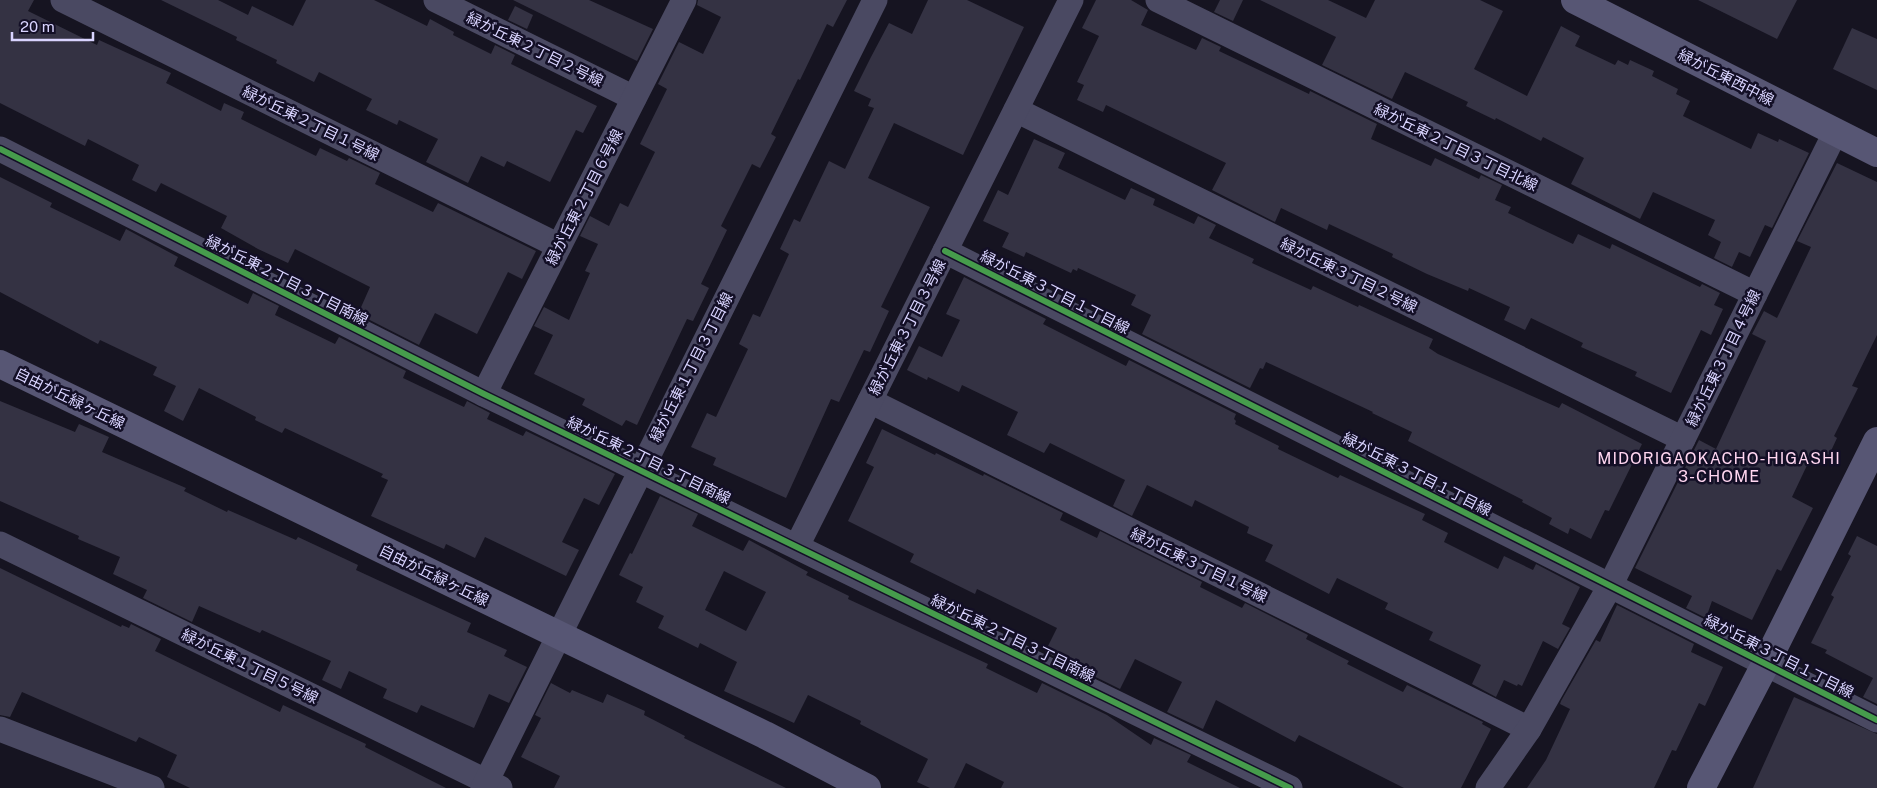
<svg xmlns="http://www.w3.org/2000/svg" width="1877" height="788" viewBox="0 0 1877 788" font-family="'Public Sans','Noto Sans JP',sans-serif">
	<rect width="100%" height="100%" fill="#161421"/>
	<g fill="#343243" fill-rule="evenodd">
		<path d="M0 0H34L28 11 97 45 99 40 171 73 166 83 221 111 224 103 244 112 241 119 316 156 320 148 347 161 349 158 380 173 375 184 433 212 438 203 536 251 522 279 508 272 477 334 435 313 419 345 358 314 370 287 295 249 288 263 258 249 221 228 227 216 161 183 156 192 132 180 139 165 88 139 85 146 0 103Z"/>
		<path d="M161 0H218L248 15 252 6 293 26 306 0H374L427 26 430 19 454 32 453 35 491 54 495 45 515 55 511 64 597 106 583 133 576 130 550 182 507 161 504 167 481 156 468 183 426 162 438 139 399 120 397 125 366 110 372 99 319 72 314 82 276 63 277 60 236 40 237 37Z"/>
		<path d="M513 0H589L653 29 637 61Z"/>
		<path d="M698 0H847L833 27 827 24 800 80 798 79 771 134 776 137 760 168 752 164 721 226 727 230 701 284 709 288 693 321 687 319 637 425 626 420 622 426 582 405 585 399 534 374 553 335 534 326 544 307 569 320 590 273 585 271 598 244 580 236 590 216 609 226 620 203 628 207 655 152 640 144 667 89 658 84 679 42 703 54 721 17 697 5Z"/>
		<path d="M928 0H967L1024 27 963 155 894 123 868 178 930 207 881 307 889 311 870 352 864 350 839 402 831 399 786 498 713 465 716 458 691 447 707 413 716 417 748 349 739 344 753 314 760 317 789 254 780 249 794 219 800 222 829 161 845 169 874 108 868 106 871 99 854 91 871 57 889 23 912 34Z"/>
		<path d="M1096 0H1131L1148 10 1141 25 1196 50 1202 38 1221 47 1219 51 1309 94 1310 91 1377 124 1371 139 1431 166 1435 158 1479 179 1481 175 1502 185 1495 200 1511 207 1508 213 1573 244 1578 234 1610 249 1612 244 1700 287 1702 284 1720 293 1714 305 1723 309 1711 335 1701 330 1671 393 1635 376 1637 372 1581 347 1583 343 1531 318 1525 330 1504 320 1510 307 1469 288 1468 291 1427 274 1392 257 1393 254 1329 224 1327 230 1281 208 1275 222 1212 190 1226 163 1106 105 1103 112 1077 100 1084 85 1077 82 1099 36 1082 28Z"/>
		<path d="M1220 0H1243L1233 21 1214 12Z"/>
		<path d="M1260 0H1328L1366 18 1375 0H1480L1503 11 1474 69 1527 96 1561 26 1580 36 1575 46 1615 65 1618 60 1628 65 1630 60 1654 71 1652 76 1678 89 1676 94 1690 101 1683 116 1751 149 1758 133 1778 142 1779 139 1809 153 1772 228 1765 225 1750 257 1739 252 1732 267 1714 258 1721 242 1708 235 1715 220 1653 192 1640 219 1571 184 1584 158 1543 137 1541 141 1496 118 1495 120 1466 106 1468 102 1405 72 1392 99 1322 65 1336 37Z"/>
		<path d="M1698 0H1797L1777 39Z"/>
		<path d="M515 6 533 15 527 29 508 20Z"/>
		<path d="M1852 28 1877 39V90L1833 69Z"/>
		<path d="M1034 139 1065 153 1058 168 1125 200 1131 188 1155 199 1153 205 1194 224 1198 216 1216 225 1209 238 1254 259 1252 263 1311 290 1313 286 1358 307 1359 305 1385 317 1433 339 1429 348 1438 354 1559 408 1562 403 1642 444 1609 511 1605 510 1591 539 1570 528 1568 534 1549 524 1552 518 1522 502 1523 500 1408 441 1412 432 1372 413 1373 412 1266 362 1263 369 1260 368 1250 388 1142 334 1151 315 1131 305 1136 295 1078 268 1077 271 1073 269 1071 273 1026 252 1024 257 1002 247 1009 233 983 221 998 190 1008 195Z"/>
		<path d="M1837 163 1877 182V335L1852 386 1858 388 1834 436 1837 438 1824 466 1810 459 1792 497 1813 508 1781 571 1777 569 1752 620 1712 601 1706 618 1686 608 1692 596 1635 568 1699 440 1716 449 1766 341 1752 334 1764 311 1777 318 1811 247 1797 241Z"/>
		<path d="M0 177 52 203 50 207 120 241 126 229 178 257 174 266 248 304 253 293 279 306 275 315 335 344 339 337 406 371 403 378 464 407 467 401 490 413 487 419 523 436 526 431 615 474 599 505 584 498 562 542 579 550 566 576 485 537 475 558 446 544 444 549 371 516 388 480 381 477 383 474 285 428 282 433 255 420 256 417 199 388 183 421 164 411 176 386 153 375 157 367 100 340 98 344 0 292Z"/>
		<path d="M964 277 1046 319 1043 324 1126 366 1129 360 1236 414 1234 419 1236 421 1235 424 1279 446 1278 449 1338 478 1340 475 1425 514 1422 520 1448 533 1444 542 1498 569 1504 556 1533 570 1536 564 1580 587 1562 624 1570 628 1558 649 1543 641 1522 686 1518 684 1517 686 1504 680 1496 697 1472 684 1481 665 1429 640 1433 632 1385 609 1388 603 1337 578 1329 594 1265 561 1273 545 1247 533 1249 527 1195 500 1192 507 1147 485 1132 516 1113 506 1125 480 1050 443 1044 453 1007 435 1018 412 962 385 959 392 928 377 927 380 907 370 919 346 942 357 960 320 946 314Z"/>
		<path d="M0 401 75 432 79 424 109 437 102 452 186 488 184 491 227 512 228 510 296 540 298 537 358 565 356 570 471 623 467 632 507 650 504 656 527 667 509 703 489 694 474 728 421 705 417 713 383 698 387 689 349 671 341 689 322 680 331 661 262 630 260 633 199 606 192 622 143 598 147 590 113 574 120 557 78 539 79 536 0 501Z"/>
		<path d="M882 429 935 455 936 453 983 476 984 474 1063 513 1060 520 1097 538 1100 531 1202 582 1200 587 1242 608 1245 603 1308 635 1306 639 1349 661 1347 664 1403 692 1407 685 1483 722 1482 724 1491 729 1461 788H1404L1299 735 1295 742 1216 700 1203 729 1167 712 1182 682 1135 659 1120 689 1045 652 1057 628 977 589 975 594 910 562 914 554 848 521 874 467 866 463Z"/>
		<path d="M660 496 698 514 692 526 743 551 749 540 808 572 806 575 849 596 848 599 988 664 986 668 1037 693 1042 683 1107 715 1151 745 1154 738 1191 755 1187 762 1240 788H1001L1004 782 966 763 954 788H930L917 782 928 759 860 724 861 721 808 695 794 723 724 691 737 662 700 643 698 648 658 628 664 616 636 602 643 587 619 575 630 553 632 554ZM724 571 766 592 746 631 705 610Z"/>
		<path d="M1857 536 1877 546V704L1863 697 1873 678 1825 653 1827 650 1811 643 1834 597 1831 595 1851 556 1848 554Z"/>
		<path d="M0 568 121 627 122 625 129 628 131 624 161 639 155 651 280 712 283 705 366 744 365 747 446 788H190L167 777 177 755 139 737 136 742 22 692 10 717 0 715Z"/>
		<path d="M1617 605 1694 644 1691 652 1723 667 1705 706 1699 703 1676 751 1672 750 1654 788H1527L1546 760 1570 709 1560 704 1561 701 1596 640 1600 642Z"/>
		<path d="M551 683 570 693 572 690 603 703 607 694 645 711 644 715 685 736 684 738 786 788H554L560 776 521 757 541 718 535 715Z"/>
		<path d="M1794 697 1877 734V788H1753Z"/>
	</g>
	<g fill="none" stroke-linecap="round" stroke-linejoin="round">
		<g stroke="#4a4962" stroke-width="25">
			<path d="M63 0 559 246"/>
			<path d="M436 0 634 98"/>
			<path d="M1158 0 1755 294"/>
			<path d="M1016 110 1683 439"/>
			<path d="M0 149 484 394 1290 788"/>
			<path d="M945 251 1877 720"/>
			<path d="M484 394 684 0"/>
			<path d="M870 401 1529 729"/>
			<path d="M0 544 500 788"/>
			<path d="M797 546 1071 0"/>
			<path d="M0 729 152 788"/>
			<path d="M483 788 875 0"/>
			<path d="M1488 788 1529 729 1610 586 1835 133"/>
		</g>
		<g stroke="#575674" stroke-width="28">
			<path d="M1575 0 1877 153"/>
			<path d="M0 364 765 735 867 788"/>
			<path d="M1701 788 1766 663 1877 441"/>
		</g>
		<g stroke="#130f26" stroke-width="9">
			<g id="cycleway">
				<path d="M0 149 484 394 1290 788"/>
				<path d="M945 251 1877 720"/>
			</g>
		</g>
		<use href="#cycleway" stroke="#469c4c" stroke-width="6"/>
	</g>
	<g text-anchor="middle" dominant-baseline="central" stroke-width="5" stroke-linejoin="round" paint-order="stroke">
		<g font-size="15" fill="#d9d4ff" stroke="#130f26">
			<text transform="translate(535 49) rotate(26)">緑が丘東２丁目２号線</text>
			<text transform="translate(1726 77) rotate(27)">緑が丘東西中線</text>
			<text transform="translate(311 123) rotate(26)">緑が丘東２丁目１号線</text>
			<text transform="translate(1456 147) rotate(26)">緑が丘東２丁目３丁目北線</text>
			<text transform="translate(584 197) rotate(-63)">緑が丘東２丁目６号線</text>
			<text transform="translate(1349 275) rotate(26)">緑が丘東３丁目２号線</text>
			<text transform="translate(287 280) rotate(27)">緑が丘東２丁目３丁目南線</text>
			<text transform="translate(1055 292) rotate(27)">緑が丘東３丁目１丁目線</text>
			<text transform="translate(907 327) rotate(-63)">緑が丘東３丁目３号線</text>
			<text transform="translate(1723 358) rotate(-64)">緑が丘東３丁目４号線</text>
			<text transform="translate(691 367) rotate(-63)">緑が丘東１丁目３丁目線</text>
			<text transform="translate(70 398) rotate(26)">自由が丘緑ヶ丘線</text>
			<text transform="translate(649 460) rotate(26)">緑が丘東２丁目３丁目南線</text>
			<text transform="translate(1417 474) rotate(27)">緑が丘東３丁目１丁目線</text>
			<text transform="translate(1199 565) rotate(26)">緑が丘東３丁目１号線</text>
			<text transform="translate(434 575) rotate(26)">自由が丘緑ヶ丘線</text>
			<text transform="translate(1013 638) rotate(26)">緑が丘東２丁目３丁目南線</text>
			<text transform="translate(1779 656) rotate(27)">緑が丘東３丁目１丁目線</text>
			<text transform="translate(250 666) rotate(26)">緑が丘東１丁目５号線</text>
		</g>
		<g font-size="16" letter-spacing="1" fill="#ffd6f0" stroke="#130f26">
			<text x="1719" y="458">MIDORIGAOKACHO-HIGASHI<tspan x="1719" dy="18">3-CHOME</tspan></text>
		</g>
	</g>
	<path d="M12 32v8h81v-8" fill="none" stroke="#d9d4ff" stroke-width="2.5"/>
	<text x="20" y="32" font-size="15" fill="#d9d4ff" stroke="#130f26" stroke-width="4" paint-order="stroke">20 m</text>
</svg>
